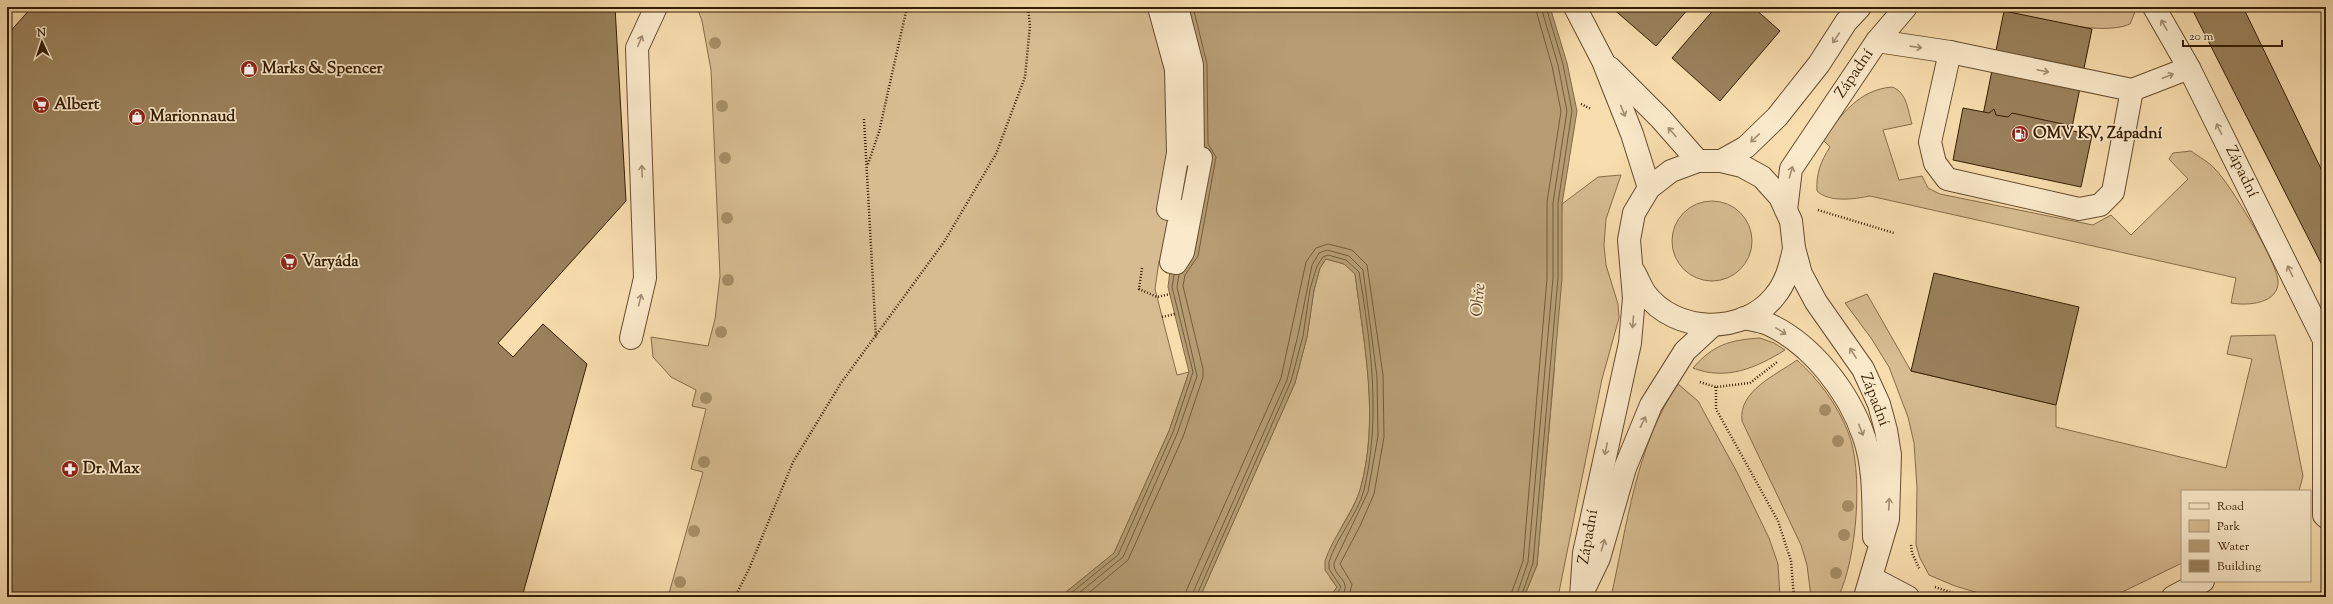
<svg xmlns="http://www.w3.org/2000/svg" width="2333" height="604" viewBox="0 0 2333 604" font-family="'Sorts Mill Goudy',serif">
	<rect width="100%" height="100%" fill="#f8ddae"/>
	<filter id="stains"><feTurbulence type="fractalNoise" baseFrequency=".005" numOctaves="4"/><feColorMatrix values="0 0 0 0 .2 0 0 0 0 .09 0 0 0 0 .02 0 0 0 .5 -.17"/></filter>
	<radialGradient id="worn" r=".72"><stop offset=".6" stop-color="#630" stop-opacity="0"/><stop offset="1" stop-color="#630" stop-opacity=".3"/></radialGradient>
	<g fill="#d7bc91" stroke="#866c49">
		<path d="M697 7H1177L1193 156 1176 263 1159 261 1155 289 1177 375 1189 372 1169 431 1114 553 1060 597H668L703 472 691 469 706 409 692 406 696 390 671 377 653 357 651 337 708 346 715 319 720 276 711 70 702 21Z"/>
		<path d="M1989 7H2137L2130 24C2100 38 2022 15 1989 7Z"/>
		<path d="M1892 87C1907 92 1908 111 1912 124L1883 130 1899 180 1922 176 1928 188 1940 194 2093 225 2111 215 2131 235 2188 179 2169 159 2173 153 2191 151C2199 157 2209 162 2215 169 2231 185 2275 259 2278 280 2280 304 2247 306 2231 303L2236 278 1870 196C1854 199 1830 203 1817 191 1816 173 1821 161 1830 147L1822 139C1843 114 1858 90 1892 87Z"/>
		<path d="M1621 175 1606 219 1604 245 1606 265 1618 304 1619 318 1602 379 1558 597H1524L1537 565 1554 374 1562 204 1598 177Z"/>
		<circle cx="1712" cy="241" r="40"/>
		<path d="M1326 259 1344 264 1355 273C1364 344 1380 420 1360 490 1355 506 1345 519 1338 534 1332 546 1332 565 1330 578L1337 587 1330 597H1200L1295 383 1307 337 1314 290 1320 268Z"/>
		<path d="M1867 294 1911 371 2056 405V427L2226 468 2252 359 2227 354 2231 336 2275 335 2303 476 2299 491H2182V563L2112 597H1992L1955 586 1929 575 1920 558 1916 545 1917 488 1914 443 1908 417 1889 367 1871 338 1845 303Z"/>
		<path d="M1760 338 1774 343 1785 350C1756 368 1726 381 1693 368 1713 345 1729 340 1760 338Z"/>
		<path d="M1797 360C1819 380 1837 404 1848 432 1864 470 1857 560 1838 597H1811L1807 565 1801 545 1742 421C1738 391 1776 375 1797 360Z"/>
		<path d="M1678 384 1698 401 1738 474 1769 538 1778 564 1780 597H1611C1627 526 1636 445 1678 384Z"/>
	</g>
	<path fill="#b59c73" stroke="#816945" d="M1177 7H1550L1567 63 1577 111 1562 204V278L1537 565 1524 597H1330L1337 587 1325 570V561C1333 536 1352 516 1360 490 1380 420 1364 344 1355 274L1344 264 1326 259 1320 268 1314 290 1307 337 1295 383 1200 597H1060L1114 553 1169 431 1189 372 1168 287 1171 262 1201 158Z"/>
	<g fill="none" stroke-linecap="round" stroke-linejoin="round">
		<g stroke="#745c3a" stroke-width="1">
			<path d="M1066 597 1118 555 1173 432 1193 372 1172 287 1174 275"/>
			<path d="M1074 597 1123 557 1177 434 1197 376 1177 287 1179 274"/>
			<path d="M1084 597 1128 560 1183 437 1203 377V369L1183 286 1185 275 1198 256 1216 157 1208 144 1207 64 1193 7"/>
			<path d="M1185 597 1187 589 1281 378 1306 262 1316 248 1328 244 1352 250 1367 265 1383 375 1384 437 1374 494 1360 526 1340 564 1352 584 1349 597"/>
			<path d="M1191 597 1287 380 1298 335 1312 265 1319 253 1327 250 1349 256 1363 270 1377 377 1378 436 1368 492 1334 563C1333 578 1354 580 1341 597"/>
			<path d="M1196 597 1291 381 1303 336 1310 289 1317 266 1323 257 1328 255 1346 260 1359 272C1371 343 1381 419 1364 490 1357 516 1337 536 1329 562V569L1341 587 1335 597"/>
			<path d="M1510 597 1523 561 1547 278V202L1561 111 1552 66 1535 7"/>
			<path d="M1516 597 1528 562 1553 278V203L1567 111 1558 65 1541 7"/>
			<path d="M1521 597 1533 563 1558 278V203L1572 111 1563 64 1546 7"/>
		</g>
	</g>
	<g fill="#9a815b" stroke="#341d01">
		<path d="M32 7H615L626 201 498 343 513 357 543 324 587 364 522 597H7V35Z"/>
		<path d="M1611 7H1690L1656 46Z"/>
		<path d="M1716 7H1753L1780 31 1720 101 1672 58Z"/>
		<path d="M2191 7H2243L2326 179V273Z"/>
		<path d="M2004 11 2092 29 2070 137 1982 120Z"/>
		<path d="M1963 108 1989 113 1994 109 1996 115 2008 117 2012 113 2067 125 2069 130 2092 135 2081 187 1953 160Z"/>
		<path d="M1934 273 2079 307 2056 405 1911 371Z"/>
	</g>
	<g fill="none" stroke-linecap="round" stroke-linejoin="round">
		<g stroke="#654d2c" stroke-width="24">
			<g id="minor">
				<path d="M1159 7 1176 69 1178 153 1168 209 1181 211 1171 262 1176 263 1183 252 1201 158 1193 156 1192 65 1177 7"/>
				<path d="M1575 7 1603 61 1632 134 1649 188"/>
				<path d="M2154 7 2189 68 2324 340V515L2326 517"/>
				<path d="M1877 41 1950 52 2132 90 2189 68"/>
				<path d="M1950 52 1930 142 1935 163 1947 179 2079 209 2100 205 2113 192 2132 90"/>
				<path d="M1610 68 1661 119 1698 161"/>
				<path d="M1721 161 1746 147 1777 117 1819 64 1846 22 1860 7"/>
				<path d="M1786 210 1791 169 1877 41 1906 7"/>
				<path d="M1634 272C1638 279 1641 287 1645 293 1675 334 1743 335 1774 297 1786 283 1790 267 1794 249"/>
				<path d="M1744 318C1752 320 1761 321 1768 324 1812 344 1849 392 1864 437 1875 469 1873 504 1874 537"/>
				<path d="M631 338 645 278 637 48 656 7"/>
				<path d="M1872 578 1908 597"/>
				<path d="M1586 585 1599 558 1625 468 1651 405 1685 351 1712 326"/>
				<path d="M1581 597 1584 553 1630 343 1634 298 1629 240 1634 213 1649 188 1671 171 1698 161H1721L1742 166 1762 177 1780 197 1791 221 1794 248 1801 274 1816 302 1863 369 1879 404 1886 430 1890 455 1888 519 1865 597"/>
				<path d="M2173 597 2203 581"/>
			</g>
		</g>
		<g stroke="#341d01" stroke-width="2.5" stroke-dasharray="1 2" stroke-linecap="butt">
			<path d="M1581 104 1591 109"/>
			<path d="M864 119 876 338"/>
			<path d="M868 164 879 132 907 7"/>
			<path d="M1818 210 1894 233"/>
			<path d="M1142 268 1139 289 1157 297 1170 294"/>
			<path d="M1162 317 1175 314"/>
			<path d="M1700 382 1716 387 1750 383 1777 362"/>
			<path d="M1716 387V409L1778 521 1791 561 1794 597"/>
			<path d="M1911 545 1912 553 1920 570"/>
			<path d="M1935 587 1965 597"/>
			<path d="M735 597 749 569 793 462 841 383 944 242 996 154 1025 77 1030 26 1028 7"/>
		</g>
		<use href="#minor" stroke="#fae9ca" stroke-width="22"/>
	</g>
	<g fill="#a78e66">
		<circle cx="715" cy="43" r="6"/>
		<circle cx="722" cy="106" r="6"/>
		<circle cx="725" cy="158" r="6"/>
		<circle cx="727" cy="218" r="6"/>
		<circle cx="728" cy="280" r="6"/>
		<circle cx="721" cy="332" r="6"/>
		<circle cx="706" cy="398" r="6"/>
		<circle cx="1825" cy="410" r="6"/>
		<circle cx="1838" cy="441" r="6"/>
		<circle cx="704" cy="462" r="6"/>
		<circle cx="1848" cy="506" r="6"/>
		<circle cx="694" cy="531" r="6"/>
		<circle cx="1844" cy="535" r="6"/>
		<circle cx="1836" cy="573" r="6"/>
		<circle cx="680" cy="582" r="6"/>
	</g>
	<defs><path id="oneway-shaft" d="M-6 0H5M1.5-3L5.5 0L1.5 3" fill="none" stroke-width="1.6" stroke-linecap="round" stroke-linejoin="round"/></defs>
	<g stroke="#a18d70">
		<use href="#oneway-shaft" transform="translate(2164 25) rotate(-120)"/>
		<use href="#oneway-shaft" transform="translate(1836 38) rotate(124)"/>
		<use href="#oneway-shaft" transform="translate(640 41) rotate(-67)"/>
		<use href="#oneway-shaft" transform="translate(1916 47) rotate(8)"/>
		<use href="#oneway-shaft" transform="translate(2043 71) rotate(12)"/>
		<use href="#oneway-shaft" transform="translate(2168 76) rotate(-21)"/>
		<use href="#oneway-shaft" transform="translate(1623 111) rotate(68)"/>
		<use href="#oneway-shaft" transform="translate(2219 129) rotate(-116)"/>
		<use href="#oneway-shaft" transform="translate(1672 132) rotate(-131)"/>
		<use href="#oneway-shaft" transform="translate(1755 138) rotate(136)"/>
		<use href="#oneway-shaft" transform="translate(642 171) rotate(-92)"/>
		<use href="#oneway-shaft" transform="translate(1791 172) rotate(-74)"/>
		<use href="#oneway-shaft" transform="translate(2290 271) rotate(-116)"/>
		<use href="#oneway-shaft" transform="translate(640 300) rotate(-76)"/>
		<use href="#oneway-shaft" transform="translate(1633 322) rotate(95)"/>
		<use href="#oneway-shaft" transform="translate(1781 331) rotate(32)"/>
		<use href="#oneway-shaft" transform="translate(1853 353) rotate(-122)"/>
		<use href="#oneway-shaft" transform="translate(1643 422) rotate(-64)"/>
		<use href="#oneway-shaft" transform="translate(1861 430) rotate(68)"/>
		<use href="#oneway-shaft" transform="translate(1606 449) rotate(102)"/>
		<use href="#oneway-shaft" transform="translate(1889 504) rotate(-87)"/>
		<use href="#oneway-shaft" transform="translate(1603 545) rotate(-74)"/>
	</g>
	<defs>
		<g id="shop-disc" transform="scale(0.9)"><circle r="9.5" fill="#8f2418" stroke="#fae9ca"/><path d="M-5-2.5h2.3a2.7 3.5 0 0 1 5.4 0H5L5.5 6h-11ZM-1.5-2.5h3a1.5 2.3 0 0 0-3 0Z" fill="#fff"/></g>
		<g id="supermarket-disc" transform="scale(0.9)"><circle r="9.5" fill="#8f2418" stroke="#fae9ca"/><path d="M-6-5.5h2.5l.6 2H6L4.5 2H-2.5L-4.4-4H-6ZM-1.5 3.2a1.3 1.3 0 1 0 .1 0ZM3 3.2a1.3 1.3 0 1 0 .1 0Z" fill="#fff"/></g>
		<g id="fuel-disc" transform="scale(0.9)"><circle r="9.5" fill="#8f2418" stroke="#fae9ca"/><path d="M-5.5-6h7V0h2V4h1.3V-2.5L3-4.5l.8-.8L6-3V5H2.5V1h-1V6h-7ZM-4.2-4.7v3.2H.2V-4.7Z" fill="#fff"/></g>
		<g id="pharmacy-disc" transform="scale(0.9)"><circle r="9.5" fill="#8f2418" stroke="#fae9ca"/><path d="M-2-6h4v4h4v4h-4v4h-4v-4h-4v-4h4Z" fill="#fff"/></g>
	</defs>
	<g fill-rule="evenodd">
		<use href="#shop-disc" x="249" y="69"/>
		<use href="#supermarket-disc" x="41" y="105"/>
		<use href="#shop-disc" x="137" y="117"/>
		<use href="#fuel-disc" x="2020" y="134"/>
		<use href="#supermarket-disc" x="289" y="262"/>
		<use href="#pharmacy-disc" x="70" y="469"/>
	</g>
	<g text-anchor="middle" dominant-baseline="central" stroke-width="3.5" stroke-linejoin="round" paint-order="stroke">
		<g font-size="16" font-weight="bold" fill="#341d01" stroke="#fae9ca" text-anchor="start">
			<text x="262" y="69">Marks &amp; Spencer</text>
			<text x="54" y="105">Albert</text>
			<text x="150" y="117">Marionnaud</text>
			<text x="2033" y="134">OMV KV, Západní</text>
			<text x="302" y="262">Varyáda</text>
			<text x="83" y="469">Dr. Max</text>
		</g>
		<g font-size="16" fill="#341d01" stroke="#fae9ca">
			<text transform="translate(1855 74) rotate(-56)">Západní</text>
			<text transform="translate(2241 172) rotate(64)">Západní</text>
			<text transform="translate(1874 400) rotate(69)">Západní</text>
			<text transform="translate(1589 537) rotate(-80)">Západní</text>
		</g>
		<g font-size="17" font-style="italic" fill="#614929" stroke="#fae9ca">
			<text transform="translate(1479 300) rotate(-85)">Ohře</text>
		</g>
	</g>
	<rect width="2333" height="604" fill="none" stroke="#f8ddae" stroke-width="24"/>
	<rect x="8" y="8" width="2317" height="588" fill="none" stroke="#341d01" stroke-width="2"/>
	<rect x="12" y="12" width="2309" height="580" fill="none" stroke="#341d01"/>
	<rect x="2181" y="490" width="130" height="92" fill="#fae9ca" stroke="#ab977a"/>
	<rect x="2189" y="503" width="20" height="6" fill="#fae9ca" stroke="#ab977a"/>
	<text x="2217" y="510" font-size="12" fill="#341d01">Road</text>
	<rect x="2189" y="520" width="20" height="12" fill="#d7bc91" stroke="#ab977a"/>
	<text x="2217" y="530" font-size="12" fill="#341d01">Park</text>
	<rect x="2189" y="540" width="20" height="12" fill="#b59c73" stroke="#ab977a"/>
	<text x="2217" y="550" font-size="12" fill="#341d01">Water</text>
	<rect x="2189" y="560" width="20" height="12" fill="#9a815b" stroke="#ab977a"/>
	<text x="2217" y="570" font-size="12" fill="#341d01">Building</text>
	<g transform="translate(42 42) rotate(357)" stroke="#fae9ca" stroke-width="3" paint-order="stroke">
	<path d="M0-3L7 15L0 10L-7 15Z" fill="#341d01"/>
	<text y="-6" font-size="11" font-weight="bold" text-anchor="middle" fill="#341d01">N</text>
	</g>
	<path d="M2183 40v6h99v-6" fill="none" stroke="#341d01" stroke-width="2"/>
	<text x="2189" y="40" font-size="12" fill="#341d01" stroke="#fae9ca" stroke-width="3" paint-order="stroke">20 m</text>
	<rect width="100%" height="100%" filter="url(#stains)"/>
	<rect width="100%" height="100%" fill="url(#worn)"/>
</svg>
